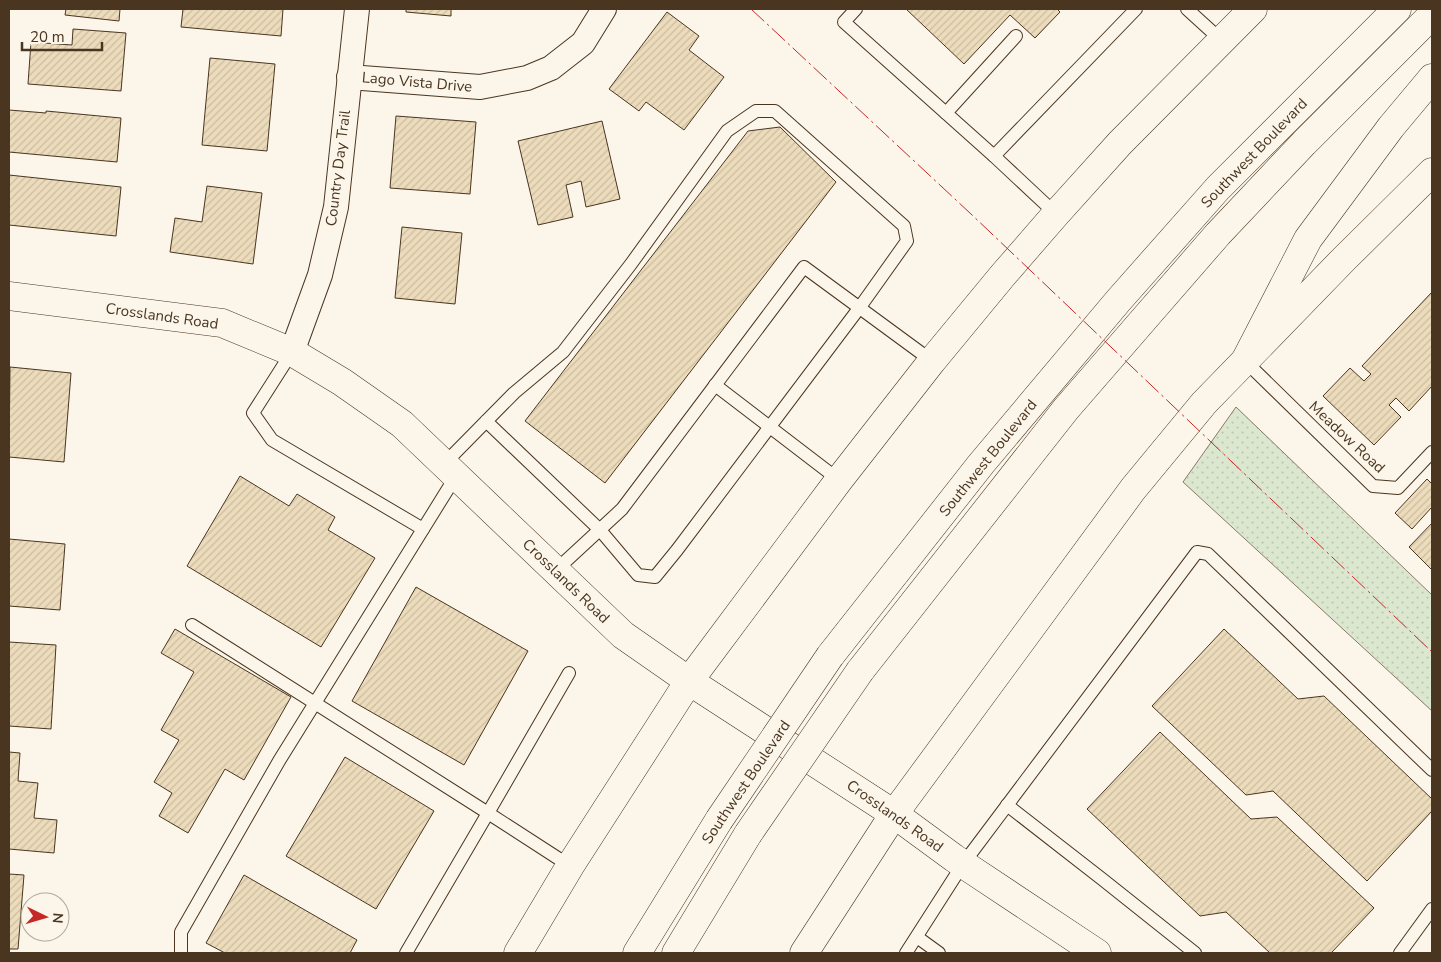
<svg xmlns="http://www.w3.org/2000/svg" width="1441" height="962" viewBox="0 0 1441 962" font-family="'Nunito Sans',sans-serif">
	<defs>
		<pattern id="grass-dots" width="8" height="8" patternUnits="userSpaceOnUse" patternTransform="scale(1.25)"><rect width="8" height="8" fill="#dce7d0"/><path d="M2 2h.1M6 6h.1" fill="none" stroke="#bec7b2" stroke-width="1.8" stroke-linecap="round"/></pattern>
		<pattern id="building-hatch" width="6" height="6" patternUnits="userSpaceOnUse" patternTransform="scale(1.25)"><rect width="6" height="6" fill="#ecdcbc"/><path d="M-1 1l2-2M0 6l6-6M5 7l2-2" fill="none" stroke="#ccbda1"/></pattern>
	</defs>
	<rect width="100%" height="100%" fill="#fbf6e9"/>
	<path fill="url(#grass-dots)" stroke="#887966" d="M1236 407 1432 595V711L1183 482Z"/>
	<g fill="url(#building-hatch)" stroke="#4a3520">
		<path d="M66 9H120L119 21 65 15Z"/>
		<path d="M183 9H283L281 36 181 27Z"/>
		<path d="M406 9H451V16L406 12Z"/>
		<path d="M906 9H1057L1060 12 1035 38 1010 15 964 64Z"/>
		<path d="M667 12 699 36 689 50 724 77 684 130 646 102 639 111 609 89Z"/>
		<path d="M73 29 126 33 121 91 28 84 31 42 72 45Z"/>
		<path d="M210 58 275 64 267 151 202 145Z"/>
		<path d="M9 110 46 113V111L121 118 117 162 9 152Z"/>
		<path d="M396 116 476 122 470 194 390 188Z"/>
		<path d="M602 121 620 199 586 207 581 181 566 185 573 217 538 225 518 141Z"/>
		<path d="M780 127 836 182 605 483 525 421 748 131Z"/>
		<path d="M9 175 121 187 116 236 9 225Z"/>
		<path d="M207 186 262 193 253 264 170 252 175 218 202 222Z"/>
		<path d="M402 227 462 233 455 304 395 298Z"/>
		<path d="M1432 292V386L1409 411 1396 398 1389 405 1401 417 1374 445 1323 396 1350 368 1364 381 1371 374 1362 366Z"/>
		<path d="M10 367 71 373 64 462 9 457Z"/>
		<path d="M240 476 289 506 297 494 335 517 328 530 375 558 321 647 187 566Z"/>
		<path d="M1427 479 1432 484V507L1412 529 1395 513Z"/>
		<path d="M1432 523V570L1409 547Z"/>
		<path d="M9 539 65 544 60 610 9 606Z"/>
		<path d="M416 587 528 651 464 765 352 701Z"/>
		<path d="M175 629 291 697 244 780 225 769 188 833 159 816 172 793 154 782 179 740 161 730 194 672 161 653Z"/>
		<path d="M1224 629 1298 699 1324 696 1432 799V811L1367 881 1273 791 1246 795 1152 706Z"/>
		<path d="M9 642 56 645 51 729 9 726Z"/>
		<path d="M1160 732 1251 819 1277 817 1374 908 1331 953H1270L1226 912 1200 916 1087 809Z"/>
		<path d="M9 752 20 753 18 781 38 783 34 818 57 820 54 853 9 849Z"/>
		<path d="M345 757 434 811 376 909 286 856Z"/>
		<path d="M9 874 24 875 18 949H9Z"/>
		<path d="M244 875 357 940 350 953H225L206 943Z"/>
	</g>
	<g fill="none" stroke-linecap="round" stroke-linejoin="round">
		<g stroke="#4a3520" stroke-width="14">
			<g id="service">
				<path d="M856 9 844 22 994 156 1056 214"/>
				<path d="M1187 9 1221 40"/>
				<path d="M946 113 1016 36"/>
				<path d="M994 156 1136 9"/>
				<path d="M292 352 253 413 272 440 423 529"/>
				<path d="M1245 361 1373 486 1398 488 1432 452"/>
				<path d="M715 385 839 480"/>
				<path d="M444 464 514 393 563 352 631 264 727 131 756 111H775L904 226 907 241 860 307 677 550 655 577 638 575 600 530 486 421"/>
				<path d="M555 571 622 509 804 267 932 361"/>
				<path d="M192 625 488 813 569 673"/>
				<path d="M1007 805 1102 879 1195 953"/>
				<path d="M917 937 939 953"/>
				<path d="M181 953V932L279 761 456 476"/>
				<path d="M406 953 488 813 570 866"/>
				<path d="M906 953 963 864 1197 552 1208 554 1432 770"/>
				<path d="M1400 953 1432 909"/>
			</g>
		</g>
		<g stroke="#4a3520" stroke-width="26">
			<g id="minor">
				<path d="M349 77 480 87 527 78 551 68 583 43 604 9"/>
				<path d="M292 352 320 275 336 207 357 9"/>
			</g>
		</g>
		<g stroke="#4a3520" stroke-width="29">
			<path id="tertiary" d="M9 296 222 323 292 352 342 382 402 424 623 635 689 681 894 814 954 858 1097 953"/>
		</g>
		<g stroke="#4a3520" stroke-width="29">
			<g id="secondary">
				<path d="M518 953 570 866 689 681 839 480 932 361 1003 275 1056 214 1120 143 1253 9"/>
				<path d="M804 953 894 814 1133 489 1204 403 1344 259 1432 172"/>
			</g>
		</g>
		<g stroke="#4a3520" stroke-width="29">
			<g id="motorway">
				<path d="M1245 361 1308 239 1391 127 1432 78"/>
				<path d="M830 656 981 464 1118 301 1218 188 1397 9"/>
				<path d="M860 671 1066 409 1138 326 1218 234 1304 143 1432 15"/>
				<path d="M637 953 719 820"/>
				<path d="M676 953 748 834"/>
			</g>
		</g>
		<use href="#service" stroke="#fbf6e9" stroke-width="12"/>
		<use href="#minor" stroke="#fbf6e9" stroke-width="24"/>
		<use href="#tertiary" stroke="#fbf6e9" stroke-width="28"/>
		<use href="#secondary" stroke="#fbf6e9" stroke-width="28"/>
		<use href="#motorway" stroke="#fbf6e9" stroke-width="28"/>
		<g stroke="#4a3520" stroke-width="29" stroke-linecap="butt">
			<g id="motorway-bridge">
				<path d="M719 820 830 656"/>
				<path d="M748 834 860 671"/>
			</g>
		</g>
		<use href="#motorway-bridge" stroke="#fbf6e9" stroke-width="28"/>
		<path stroke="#c62828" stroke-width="1" stroke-dasharray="18 4 2.5 4" stroke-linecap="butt" d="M751 9 971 214 1432 652"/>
	</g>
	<g text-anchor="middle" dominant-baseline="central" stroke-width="4" stroke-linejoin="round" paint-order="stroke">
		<g font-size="15" fill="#4a3520" stroke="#fbf6e9">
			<text transform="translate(417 82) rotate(5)">Lago Vista Drive</text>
			<text transform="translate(1254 153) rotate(-46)">Southwest Boulevard</text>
			<text transform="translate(338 168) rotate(-83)">Country Day Trail</text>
			<text transform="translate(162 316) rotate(8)">Crosslands Road</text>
			<text transform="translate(1347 437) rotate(43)">Meadow Road</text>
			<text transform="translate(988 458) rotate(-51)">Southwest Boulevard</text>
			<text transform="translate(566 581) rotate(44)">Crosslands Road</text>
			<text transform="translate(746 782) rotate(-56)">Southwest Boulevard</text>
			<text transform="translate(895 816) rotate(35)">Crosslands Road</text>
		</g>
	</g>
	<rect width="1441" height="962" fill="none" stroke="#4a3520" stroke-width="20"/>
	<g transform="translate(45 917) rotate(95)"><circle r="24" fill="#fbf6e9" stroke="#b4a999"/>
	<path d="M0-4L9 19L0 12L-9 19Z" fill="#c62828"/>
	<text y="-8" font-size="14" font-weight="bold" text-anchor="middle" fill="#4a3520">N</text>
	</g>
	<path d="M22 42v8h80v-8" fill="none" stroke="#4a3520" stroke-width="2.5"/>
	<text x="30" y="42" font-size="15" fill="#4a3520" stroke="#fbf6e9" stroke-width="4" paint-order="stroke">20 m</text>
</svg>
